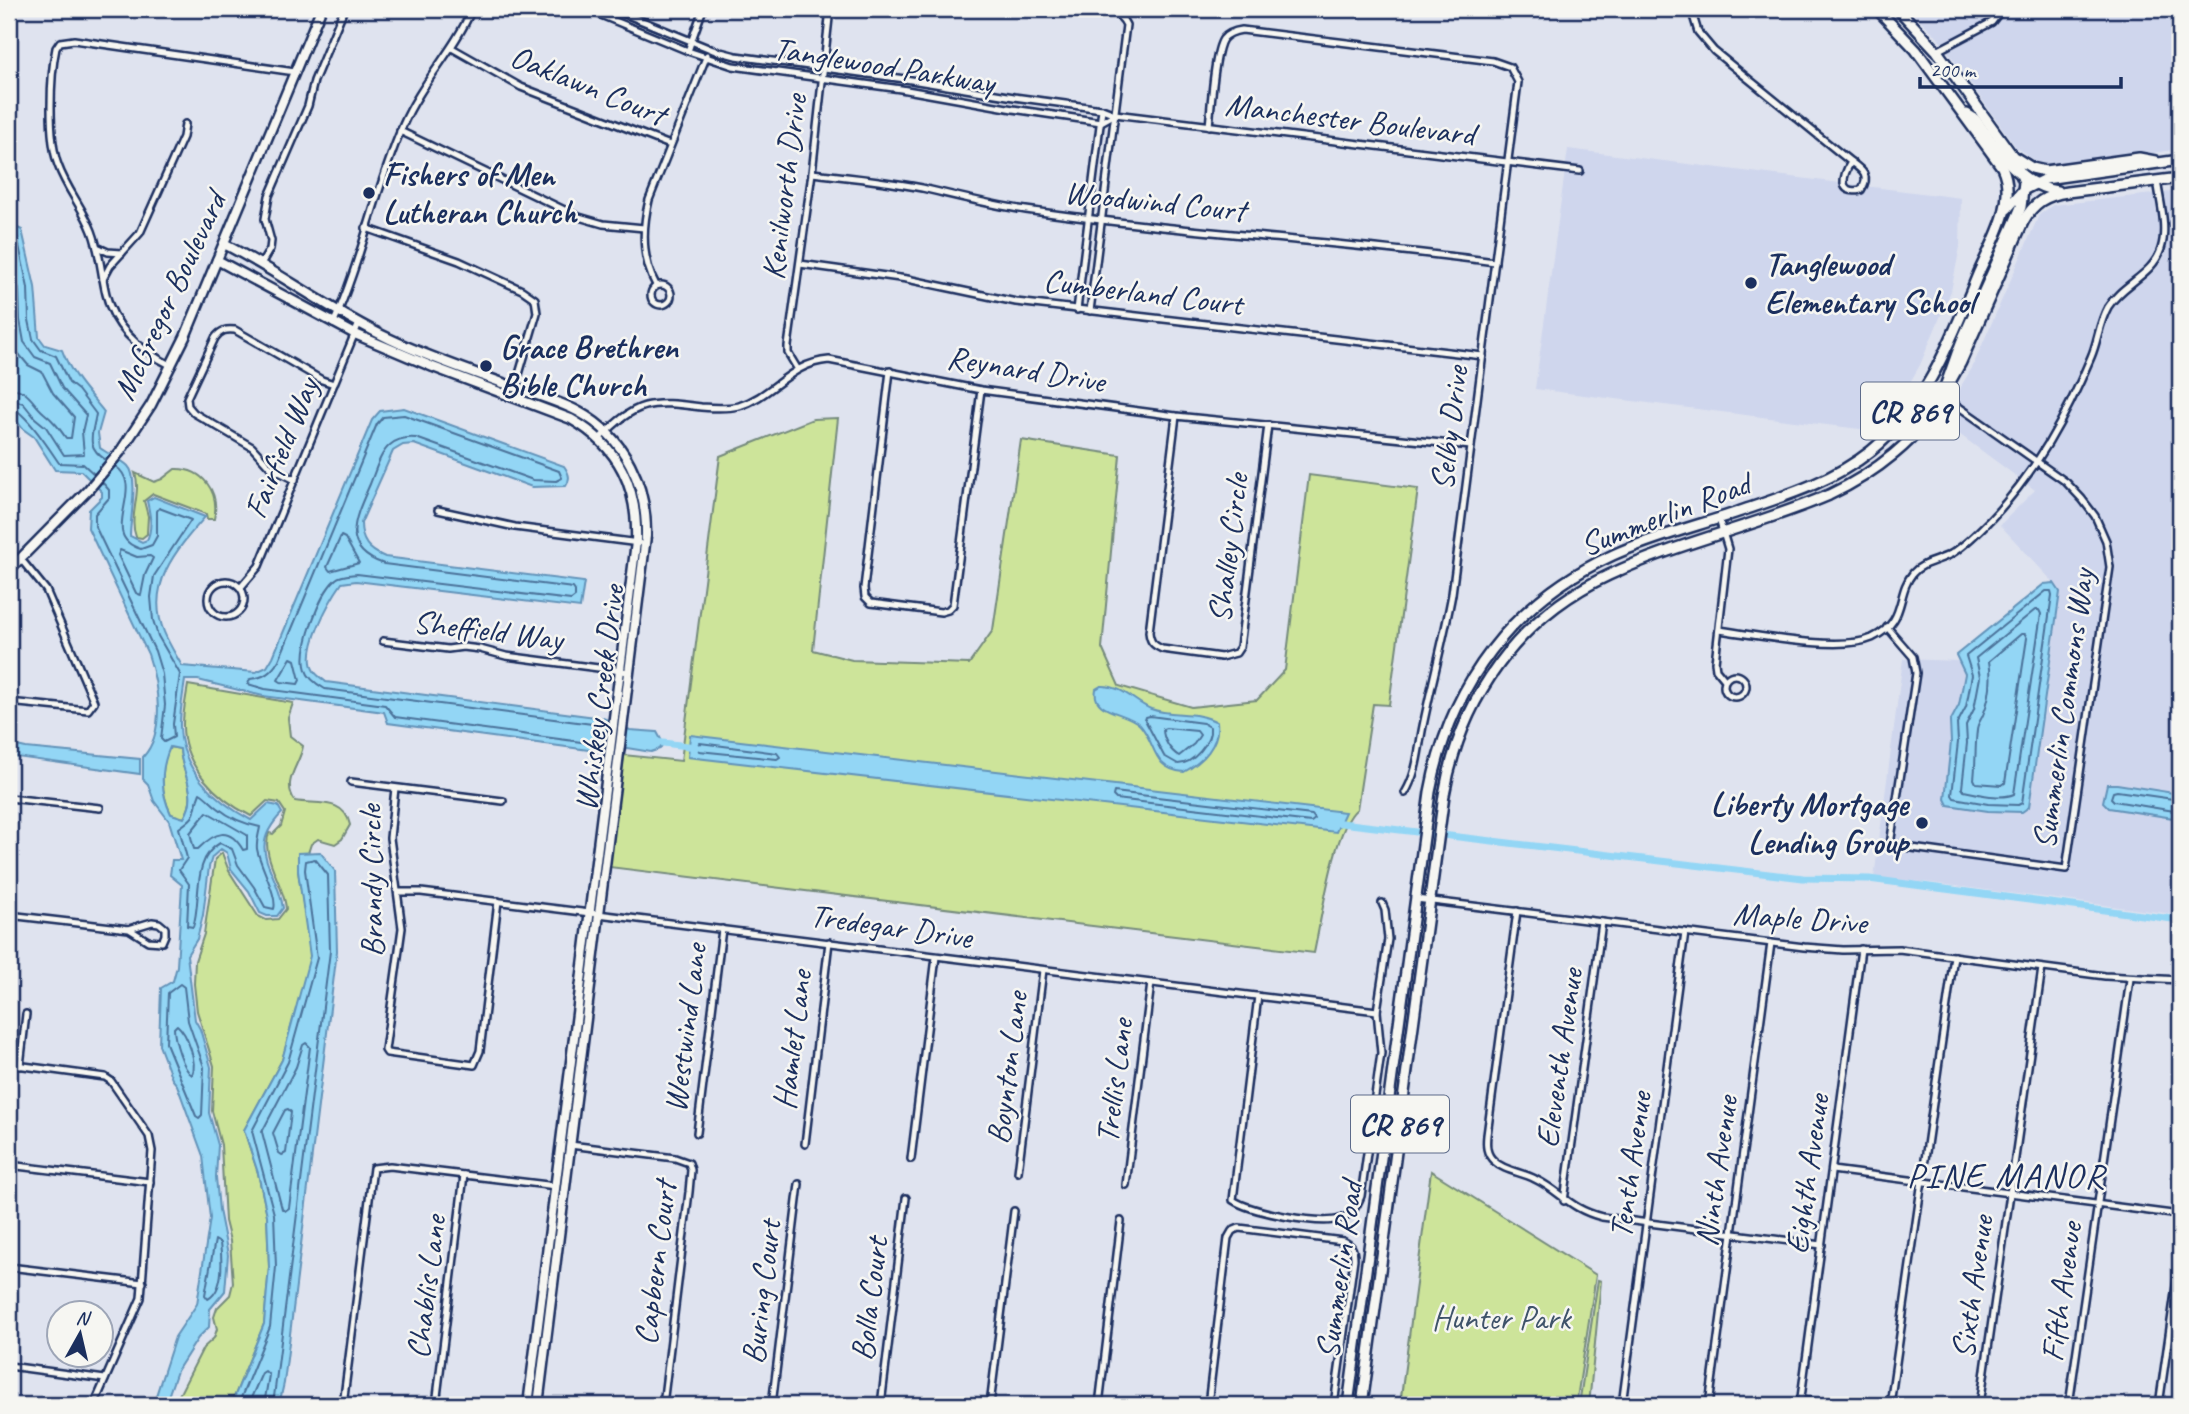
<svg xmlns="http://www.w3.org/2000/svg" width="2189" height="1414" viewBox="0 0 2189 1414" font-family="Caveat,sans-serif">
	<rect width="100%" height="100%" fill="#dfe3ef"/>
	<filter id="ink" filterUnits="userSpaceOnUse"><feTurbulence type="fractalNoise" baseFrequency=".0143" numOctaves="2"/><feDisplacementMap in="SourceGraphic" scale="14" xChannelSelector="R" yChannelSelector="G"/><feConvolveMatrix kernelMatrix="1 2 1 2 8 2 1 2 1" color-interpolation-filters="sRGB"/></filter>
	<g filter="url(#ink)">
		<g fill="#cfd6ed">
			<path d="M1908 9H2180V149L2085 163 2047 166 2039 164 2016 147 1936 35Z"/>
			<path d="M1568 149 1961 198 1960 247 1951 291 1920 365 1898 403 1892 399 1868 430 1535 389Z"/>
			<path d="M2180 191V794L2117 784H2107L2146 812 2180 819V915L1932 883 1874 878 1903 659 1959 661 1965 674 1959 705 1950 722 1951 741 1945 799 2054 583 2000 525 2035 490 1940 420 1972 368 2039 215 2053 205Z"/>
		</g>
		<g fill="#cde49a" stroke="#748a7c" stroke-width="2">
			<path d="M838 418 813 650 852 660 969 664 993 630 1021 440 1120 455 1102 648 1119 686 1191 707 1257 700 1285 670 1309 475 1418 489 1389 705 1373 704 1357 809C1334 827 1321 921 1314 953L609 867 624 755 681 761 720 456 813 419Z"/>
			<path d="M175 469C203 468 220 492 214 519H207L206 514 153 494 144 501 148 516 147 534 142 538 136 537C128 517 142 493 135 473L154 482 162 479Z"/>
			<path d="M188 685 293 703 288 718 290 736 303 746C300 765 281 781 295 801 316 805 344 797 350 825L342 839 335 844 318 839 311 844 308 853 298 854V871L311 956 282 1060 244 1130 258 1173 267 1215 269 1267 264 1324 231 1405H174L203 1348 214 1338 217 1329 214 1317 217 1308 230 1295 233 1283 230 1241 225 1221 221 1145 212 1111 214 1066 197 1011 194 984 195 961 204 934 215 859 222 853 229 871 258 916 266 920 278 919 286 909C285 886 260 856 269 833L273 834 281 826 285 812 279 803 267 801 251 816C217 799 182 765 183 724 183 711 186 698 188 685Z"/>
			<path d="M169 747 180 749C181 774 200 793 184 818L171 814C160 791 160 770 169 747Z"/>
			<path d="M1431 1171 1596 1275 1576 1405H1468L1401 1397Z"/>
			<path d="M1598 1280 1601 1281 1589 1405H1579Z"/>
		</g>
		<g fill="#93d6f5" stroke="#6393b9" stroke-width="2" fill-rule="evenodd">
			<path d="M9 224 22 230 35 287 39 337 45 345 62 350C71 375 88 392 104 412L98 433 100 448C108 454 121 459 128 466 139 477 130 519 130 536L142 542 147 540C153 528 150 514 147 501L154 497 205 517C176 550 145 585 164 632 169 644 176 655 182 666L256 672 267 667 273 657 372 420 380 411 404 408 564 466C569 473 571 479 566 486L532 487 414 444 403 445 393 451 361 523C361 541 368 550 385 557L584 582 580 608 356 581 342 583C330 600 301 651 314 671 316 675 323 679 326 682L603 718 630 730 657 732 663 743 660 749 651 752 627 748 596 751 388 723 384 712 263 696 198 680H185C183 695 180 710 180 724 179 768 215 801 251 820L268 804 278 806 282 813C245 851 277 867 283 908L277 916H267L260 913 249 891 231 869 227 853 221 849 212 857 209 867 203 915 197 939 187 955 195 1020 200 1029 211 1067 209 1113 218 1145 216 1177 219 1210 228 1255 225 1291 210 1309 209 1327 198 1338 177 1371 165 1405H153L175 1337 197 1304 210 1218 203 1156 177 1085 172 1079 159 1045 161 988 173 981 177 966 182 885 170 875 172 860H181L169 821 154 801 148 784 143 779V757C166 732 158 684 148 654L88 528 89 510 102 497V492L81 471 55 470 34 437 23 429 9 411ZM170 747 180 749C181 774 200 793 184 818L171 814C160 792 160 770 170 747Z"/>
			<path d="M2054 583 2060 592 2029 807 2022 812 1988 811 1948 805 1945 799 1951 742 1950 722 1959 705 1965 674 1956 655 2044 584Z"/>
			<path d="M1101 686C1122 685 1134 702 1151 709 1173 717 1196 710 1217 722 1220 745 1202 762 1184 772 1151 769 1157 744 1140 725 1127 711 1091 714 1096 689Z"/>
			<path d="M690 735 1345 812 1336 832 688 757Z"/>
			<path d="M9 741 17 746 26 748 140 759V774L9 756Z"/>
			<path d="M2107 784H2117L2180 794V819L2109 808 2103 802Z"/>
			<path d="M320 852 335 871 337 951 284 1383 279 1405H231L264 1324 269 1267 267 1215 258 1173 244 1130 282 1060 310 956 298 871V853Z"/>
		</g>
		<g fill="none" stroke-linecap="round" stroke-linejoin="round">
			<g stroke="#4b729a" stroke-width="2">
				<path d="M9 232 17 236 28 288 29 320 33 339 41 350 56 356 69 383 78 390 96 414C93 434 84 446 106 460"/>
				<path d="M9 242 19 290 20 320 24 342 35 357 50 363 62 388 86 415 82 432 84 454 64 455 46 427 35 418 23 403 9 398"/>
				<path d="M9 309 14 343 18 353 28 365 42 372 53 393 74 417 71 438H66C59 428 54 421 44 413 31 402 29 389 9 388"/>
				<path d="M9 407C24 409 50 450 59 463L83 464 94 474"/>
				<path d="M102 482 109 490V498L95 514V526L155 651 162 674 165 705 161 739 164 742 174 737 173 724 180 674 158 636 153 620 151 597 154 576 191 520 159 508 157 511V536L152 545 141 549C96 536 148 487 115 466"/>
				<path d="M341 536 345 538 359 563 330 571 327 567Z"/>
				<path d="M120 550 137 557 150 556 153 558 145 575 141 595 136 593 118 555Z"/>
				<path d="M2046 591H2051L2052 595 2022 803 2018 805 1988 804 1954 798 1952 795 1958 742 1957 724 1966 707 1972 675 1966 656Z"/>
				<path d="M2035 610H2039L2041 614 2014 794C2000 800 1980 794 1964 791L1962 788 1967 743 1966 725 1974 709 1980 677 1976 658Z"/>
				<path d="M2021 634H2025L2027 638 2005 783 2002 785 1976 783 1974 779C1976 763 1975 746 1977 730 1977 724 1981 720 1983 715 1990 698 1992 678 1989 661Z"/>
				<path d="M291 658 295 660 300 680 298 684 281 682 278 680Z"/>
				<path d="M1150 716 1203 723 1210 727C1212 742 1193 764 1178 764L1164 756 1145 720 1146 717Z"/>
				<path d="M1166 728 1197 731 1200 735 1194 744 1179 756C1170 751 1163 739 1163 729Z"/>
				<path d="M605 743 596 744 395 717 385 705 265 689 248 684 250 679C264 678 272 672 279 660L377 424 383 417 404 415 559 471 562 478 556 481 533 480 416 438C406 437 398 438 390 445 380 453 375 472 370 484 356 516 338 549 384 564L573 588 575 591V597L571 600 357 574C351 575 341 575 336 579 319 594 299 649 306 670 308 678 318 685 325 689L600 725 607 727"/>
				<path d="M700 743 777 753 780 757 777 759 699 751 696 746Z"/>
				<path d="M1114 792 1312 815 1315 819 1311 822 1116 799 1113 796Z"/>
				<path d="M200 793C207 797 211 803 218 808 230 818 245 824 260 827 259 834 256 841 257 849 260 866 278 896 274 909L265 907 254 887 238 865 232 849 220 843C191 859 202 900 193 927L187 926 189 884 179 870 187 858 179 828C202 812 191 814 200 793Z"/>
				<path d="M2180 800 2117 791 2113 792 2111 798 2114 801 2180 812"/>
				<path d="M207 812 247 835V849L243 850C229 826 215 832 198 849H194L190 833Z"/>
				<path d="M180 984 184 987 188 1021 204 1067 202 1115 199 1118 196 1116 166 1043 168 993Z"/>
				<path d="M177 1025C187 1033 198 1063 192 1075 183 1070 174 1039 174 1028Z"/>
				<path d="M306 1043 310 1047 289 1208 285 1211 282 1209 262 1132 296 1067 303 1045Z"/>
				<path d="M288 1109 291 1112 286 1153 282 1155 279 1153 273 1133 285 1110Z"/>
				<path d="M215 1240 220 1243C222 1259 225 1290 208 1299L205 1295Z"/>
				<path d="M238 1405 270 1327 276 1267 274 1214 252 1131 288 1062 317 958 305 870 306 861 315 859 328 875 330 951 273 1405"/>
				<path d="M248 1405 262 1373 265 1371 269 1375 264 1405"/>
			</g>
			<g stroke="#93d6f5" stroke-width="7">
				<path d="M655 742 696 747"/>
				<path d="M1333 822 1803 878 1869 879 2180 920"/>
			</g>
			<g stroke="#1b2f5e" stroke-width="10">
				<g id="street">
					<path d="M586 9 688 51 733 66 901 89 1013 109 1101 122 1115 114"/>
					<path d="M613 9 713 50 736 56 905 79 1014 97 1102 109 1115 114 1580 171"/>
					<path d="M1088 9C1103 11 1119 9 1126 25L1090 311"/>
					<path d="M1691 9 1698 32 1714 51 1851 162"/>
					<path d="M452 48 521 87 670 145"/>
					<path d="M688 51 703 9"/>
					<path d="M1937 51 1992 22 2002 9"/>
					<path d="M1209 126C1211 108 1214 52 1223 39 1228 33 1235 31 1242 30L1493 61 1510 67 1518 82 1452 594C1444 638 1432 682 1423 726 1418 750 1418 771 1405 793"/>
					<path d="M400 131 579 217 603 224 644 228"/>
					<path d="M1851 162C1862 170 1871 176 1861 190 1837 195 1843 175 1851 162Z"/>
					<path d="M812 173C849 177 886 181 922 188 957 196 991 205 1026 210 1182 233 1339 241 1495 262"/>
					<path d="M366 228 459 261 522 290 535 299 537 313 515 388"/>
					<path d="M97 247 108 252 122 253"/>
					<path d="M261 264 270 249 271 241 265 219 269 196 308 106 314 81 344 9"/>
					<path d="M800 264 907 279 1016 302 1483 356"/>
					<path d="M103 279 110 266 140 233 183 137 185 124"/>
					<circle cx="661" cy="295" r="10"/>
					<path d="M656 285C641 258 642 229 649 200L707 55"/>
					<path d="M1077 310 1102 109"/>
					<path d="M333 324C362 260 375 189 403 125 421 83 454 51 472 9"/>
					<path d="M172 366C141 351 114 328 106 294 101 273 100 252 92 231 83 208 66 188 58 165 48 138 50 76 56 48L60 42 74 40 295 72"/>
					<path d="M797 368 788 353V346L812 173 830 9"/>
					<path d="M890 371 864 588 865 597 871 603 941 612 948 610 953 605 981 390"/>
					<path d="M1176 416 1149 632C1150 642 1153 645 1162 649L1221 657 1236 653 1240 647 1268 425"/>
					<path d="M599 439C637 401 649 400 701 407 713 408 726 409 739 406 773 396 790 363 829 360L981 390 1176 416 1471 446"/>
					<path d="M295 480 271 468 252 447 194 413 188 406 187 398 215 338C221 330 226 329 235 330L322 380 334 384"/>
					<path d="M438 510 515 527 639 543"/>
					<path d="M1719 519 1728 549 1715 662 1716 669 1725 680"/>
					<circle cx="226" cy="599" r="18"/>
					<path d="M241 587 259 566 359 323"/>
					<path d="M1887 627 1913 657 1916 673 1890 845 2066 869 2110 567 2106 541 2095 516 2082 499 2066 482 1942 395"/>
					<path d="M1719 630C1756 635 1840 652 1872 638 1908 621 1895 595 1913 573 1923 562 1938 561 1951 554 1966 545 1979 531 1991 519 2036 472 2066 417 2091 357 2098 341 2099 323 2108 307 2122 284 2153 275 2161 249 2168 228 2160 202 2157 180"/>
					<path d="M383 641 448 649 463 647 480 649 506 656 629 672"/>
					<circle cx="1735" cy="686" r="11"/>
					<path d="M9 702 88 710 94 702 46 590 20 558"/>
					<path d="M351 782 503 801"/>
					<path d="M395 788 390 838 402 928 385 1050 387 1053 474 1065 480 1051 498 901"/>
					<path d="M9 798 100 808"/>
					<path d="M399 892H421L1377 1011"/>
					<path d="M1416 899 1804 947 1843 950 1899 949 2105 976 2180 980"/>
					<path d="M1517 911 1487 1135C1486 1145 1486 1154 1494 1161 1504 1171 1522 1172 1535 1179 1562 1192 1568 1208 1602 1217L1822 1245"/>
					<path d="M9 915 129 929 152 922 159 923 165 928V935L162 942 148 941 129 929"/>
					<path d="M1258 996 1233 1200C1251 1212 1318 1225 1340 1219 1352 1216 1357 1206 1361 1196L1381 1053 1377 1011 1388 939 1385 910 1382 903"/>
					<path d="M9 1064 105 1077 111 1081 149 1136 152 1151 141 1298 94 1405"/>
					<path d="M20 1066 26 1014"/>
					<path d="M697 1133 722 929"/>
					<path d="M805 1144 829 942"/>
					<path d="M570 1145 675 1158 689 1163 691 1170 689 1192 663 1405"/>
					<path d="M911 1159 936 957"/>
					<path d="M9 1165 150 1182"/>
					<path d="M1832 1170 2180 1215"/>
					<path d="M1018 1172 1043 970"/>
					<path d="M1126 1185 1151 983"/>
					<path d="M1564 1201 1602 922"/>
					<path d="M9 1267 143 1283"/>
					<path d="M9 1366 105 1379"/>
					<path d="M1800 1400 1841 1405"/>
					<path d="M343 1405 373 1168 390 1166 556 1186"/>
					<path d="M436 1405 464 1175"/>
					<path d="M772 1405 799 1184"/>
					<path d="M881 1405 906 1198"/>
					<path d="M990 1405 1014 1211"/>
					<path d="M1099 1405 1121 1221"/>
					<path d="M1208 1405 1228 1238 1232 1231 1239 1228 1343 1241C1352 1245 1354 1249 1354 1259L1334 1405"/>
					<path d="M1622 1405 1685 932"/>
					<path d="M1709 1405 1771 943"/>
					<path d="M1800 1405 1861 949"/>
					<path d="M1890 1405 1954 956"/>
					<path d="M1980 1405 2042 968"/>
					<path d="M2069 1405 2130 979"/>
					<path d="M2159 1405 2180 1258"/>
				</g>
			</g>
			<g stroke="#1b2f5e" stroke-width="13">
				<g id="secondary">
					<path d="M224 244C281 273 332 312 390 339 430 358 473 372 514 387 536 395 559 401 579 412 625 437 647 485 646 536L538 1405"/>
					<path d="M217 260 355 334 433 367 571 419C620 447 638 488 636 542L528 1405"/>
					<path d="M9 570 88 490 120 452 151 405 185 337 321 9"/>
				</g>
			</g>
			<g stroke="#1b2f5e" stroke-width="14">
				<g id="primary">
					<path d="M1967 114 1975 119C1998 149 2017 184 2057 191"/>
					<path d="M2016 158 2032 168 2045 171 2139 158 2155 161"/>
					<path d="M2007 209 2023 190 2045 179 2180 160"/>
					<path d="M1951 380 1961 362 2023 222C2033 203 2046 195 2067 192L2180 178"/>
					<path d="M1348 1405 1430 792C1450 684 1513 601 1613 555 1652 537 1697 526 1738 512 1785 496 1832 482 1871 451 1928 405 1952 337 1979 272 1993 241 2018 201 2002 167L1916 50 1877 9"/>
					<path d="M1362 1405 1444 795C1461 698 1518 617 1609 575 1679 542 1757 526 1829 495 1870 476 1924 438 1942 394 1951 373 1957 350 1967 329 1985 288 2004 248 2021 207L2024 182 2014 158 1937 51 1898 9"/>
				</g>
			</g>
			<use href="#street" stroke="#f6f6f2" stroke-width="5"/>
			<use href="#secondary" stroke="#f6f6f2" stroke-width="8"/>
			<use href="#primary" stroke="#f6f6f2" stroke-width="9"/>
		</g>
	</g>
	<g fill="#1b2f5e" stroke="#f6f6f2" stroke-width="2.5">
		<circle cx="369" cy="193" r="7"/>
		<circle cx="1751" cy="283" r="7"/>
		<circle cx="486" cy="366" r="7"/>
		<circle cx="1922" cy="823" r="7"/>
	</g>
	<g text-anchor="middle" dominant-baseline="central" stroke-width="5" stroke-linejoin="round" paint-order="stroke">
		<g fill="#f6f6f2" stroke="#5d6b8a" stroke-width="2">
			<rect x="1861" y="382.5" width="98" height="57" rx="5"/>
			<rect x="1351" y="1095.5" width="98" height="57" rx="5"/>
		</g>
		<g font-size="32" font-weight="bold" fill="#1b2f5e">
			<text x="1910" y="411">CR 869</text>
			<text x="1400" y="1124">CR 869</text>
		</g>
		<g font-size="33" fill="#1b2f5e" stroke="#f6f6f2">
			<text transform="translate(884 65) rotate(9)">Tanglewood Parkway</text>
			<text transform="translate(588 85) rotate(22)">Oaklawn Court</text>
			<text transform="translate(1350 119) rotate(7)">Manchester Boulevard</text>
			<text transform="translate(784 187) rotate(-83)">Kenilworth Drive</text>
			<text transform="translate(1155 201) rotate(6)">Woodwind Court</text>
			<text transform="translate(1143 292) rotate(7)">Cumberland Court</text>
			<text transform="translate(169 296) rotate(-65)">McGregor Boulevard</text>
			<text transform="translate(1026 369) rotate(9)">Reynard Drive</text>
			<text transform="translate(1449 428) rotate(-83)">Selby Drive</text>
			<text transform="translate(281 448) rotate(-68)">Fairfield Way</text>
			<text transform="translate(1665 514) rotate(-21)">Summerlin Road</text>
			<text transform="translate(1228 548) rotate(-83)">Shalley Circle</text>
			<text transform="translate(488 630) rotate(7)">Sheffield Way</text>
			<text transform="translate(599 698) rotate(-83)">Whiskey Creek Drive</text>
			<text transform="translate(2063 709) rotate(-82)">Summerlin Commons Way</text>
			<text transform="translate(371 881) rotate(-91)">Brandy Circle</text>
			<text transform="translate(1800 918) rotate(4)">Maple Drive</text>
			<text transform="translate(891 926) rotate(8)">Tredegar Drive</text>
			<text transform="translate(685 1028) rotate(-83)">Westwind Lane</text>
			<text transform="translate(792 1040) rotate(-83)">Hamlet Lane</text>
			<text transform="translate(1559 1058) rotate(-82)">Eleventh Avenue</text>
			<text transform="translate(1007 1068) rotate(-83)">Boynton Lane</text>
			<text transform="translate(1114 1081) rotate(-83)">Trellis Lane</text>
			<text transform="translate(1630 1165) rotate(-82)">Tenth Avenue</text>
			<text transform="translate(1716 1171) rotate(-82)">Ninth Avenue</text>
			<text transform="translate(1807 1174) rotate(-82)">Eighth Avenue</text>
			<text transform="translate(655 1263) rotate(-83)">Capbern Court</text>
			<text transform="translate(1339 1270) rotate(-82)">Summerlin Road</text>
			<text transform="translate(426 1287) rotate(-83)">Chablis Lane</text>
			<text transform="translate(1972 1287) rotate(-82)">Sixth Avenue</text>
			<text transform="translate(761 1292) rotate(-83)">Buring Court</text>
			<text transform="translate(2061 1292) rotate(-82)">Fifth Avenue</text>
			<text transform="translate(869 1299) rotate(-83)">Bolla Court</text>
		</g>
		<g font-size="33" font-weight="bold" fill="#1b2f5e" stroke="#f6f6f2" text-anchor="start">
			<text x="383" y="174">Fishers of Men<tspan x="383" dy="38">Lutheran Church</tspan></text>
			<text x="1765" y="264">Tanglewood<tspan x="1765" dy="38">Elementary School</tspan></text>
			<text x="500" y="347">Grace Brethren<tspan x="500" dy="38">Bible Church</tspan></text>
			<text x="1908" y="804" text-anchor="end">Liberty Mortgage<tspan x="1908" dy="38">Lending Group</tspan></text>
		</g>
		<g font-size="33" fill="#3f536a" stroke="#f6f6f2">
			<text x="1501" y="1318">Hunter Park</text>
		</g>
		<g font-size="35" letter-spacing="2" fill="#1b2f5e" stroke="#f6f6f2">
			<text x="2006" y="1175">PINE MANOR</text>
		</g>
	</g>
	<rect width="2189" height="1414" fill="none" stroke="#f6f6f2" stroke-width="35"/>
	<rect x="18" y="18" width="2154" height="1379" fill="none" stroke="#1b2f5e" stroke-width="2.5" filter="url(#ink)"/>
	<g transform="translate(80 1334) rotate(8)"><circle r="33" fill="#f6f6f2" stroke="#9ea6b7" stroke-width="2"/>
	<path d="M0-5L12 26L0 18L-12 26Z" fill="#1b2f5e"/>
	<text y="-10" font-size="19" font-weight="bold" text-anchor="middle" fill="#1b2f5e">N</text>
	</g>
	<path d="M1920 77v10h201v-10" fill="none" stroke="#1b2f5e" stroke-width="3.5"/>
	<text x="1930" y="77" font-size="21" fill="#1b2f5e" stroke="#f6f6f2" stroke-width="5" paint-order="stroke">200 m</text>
</svg>
